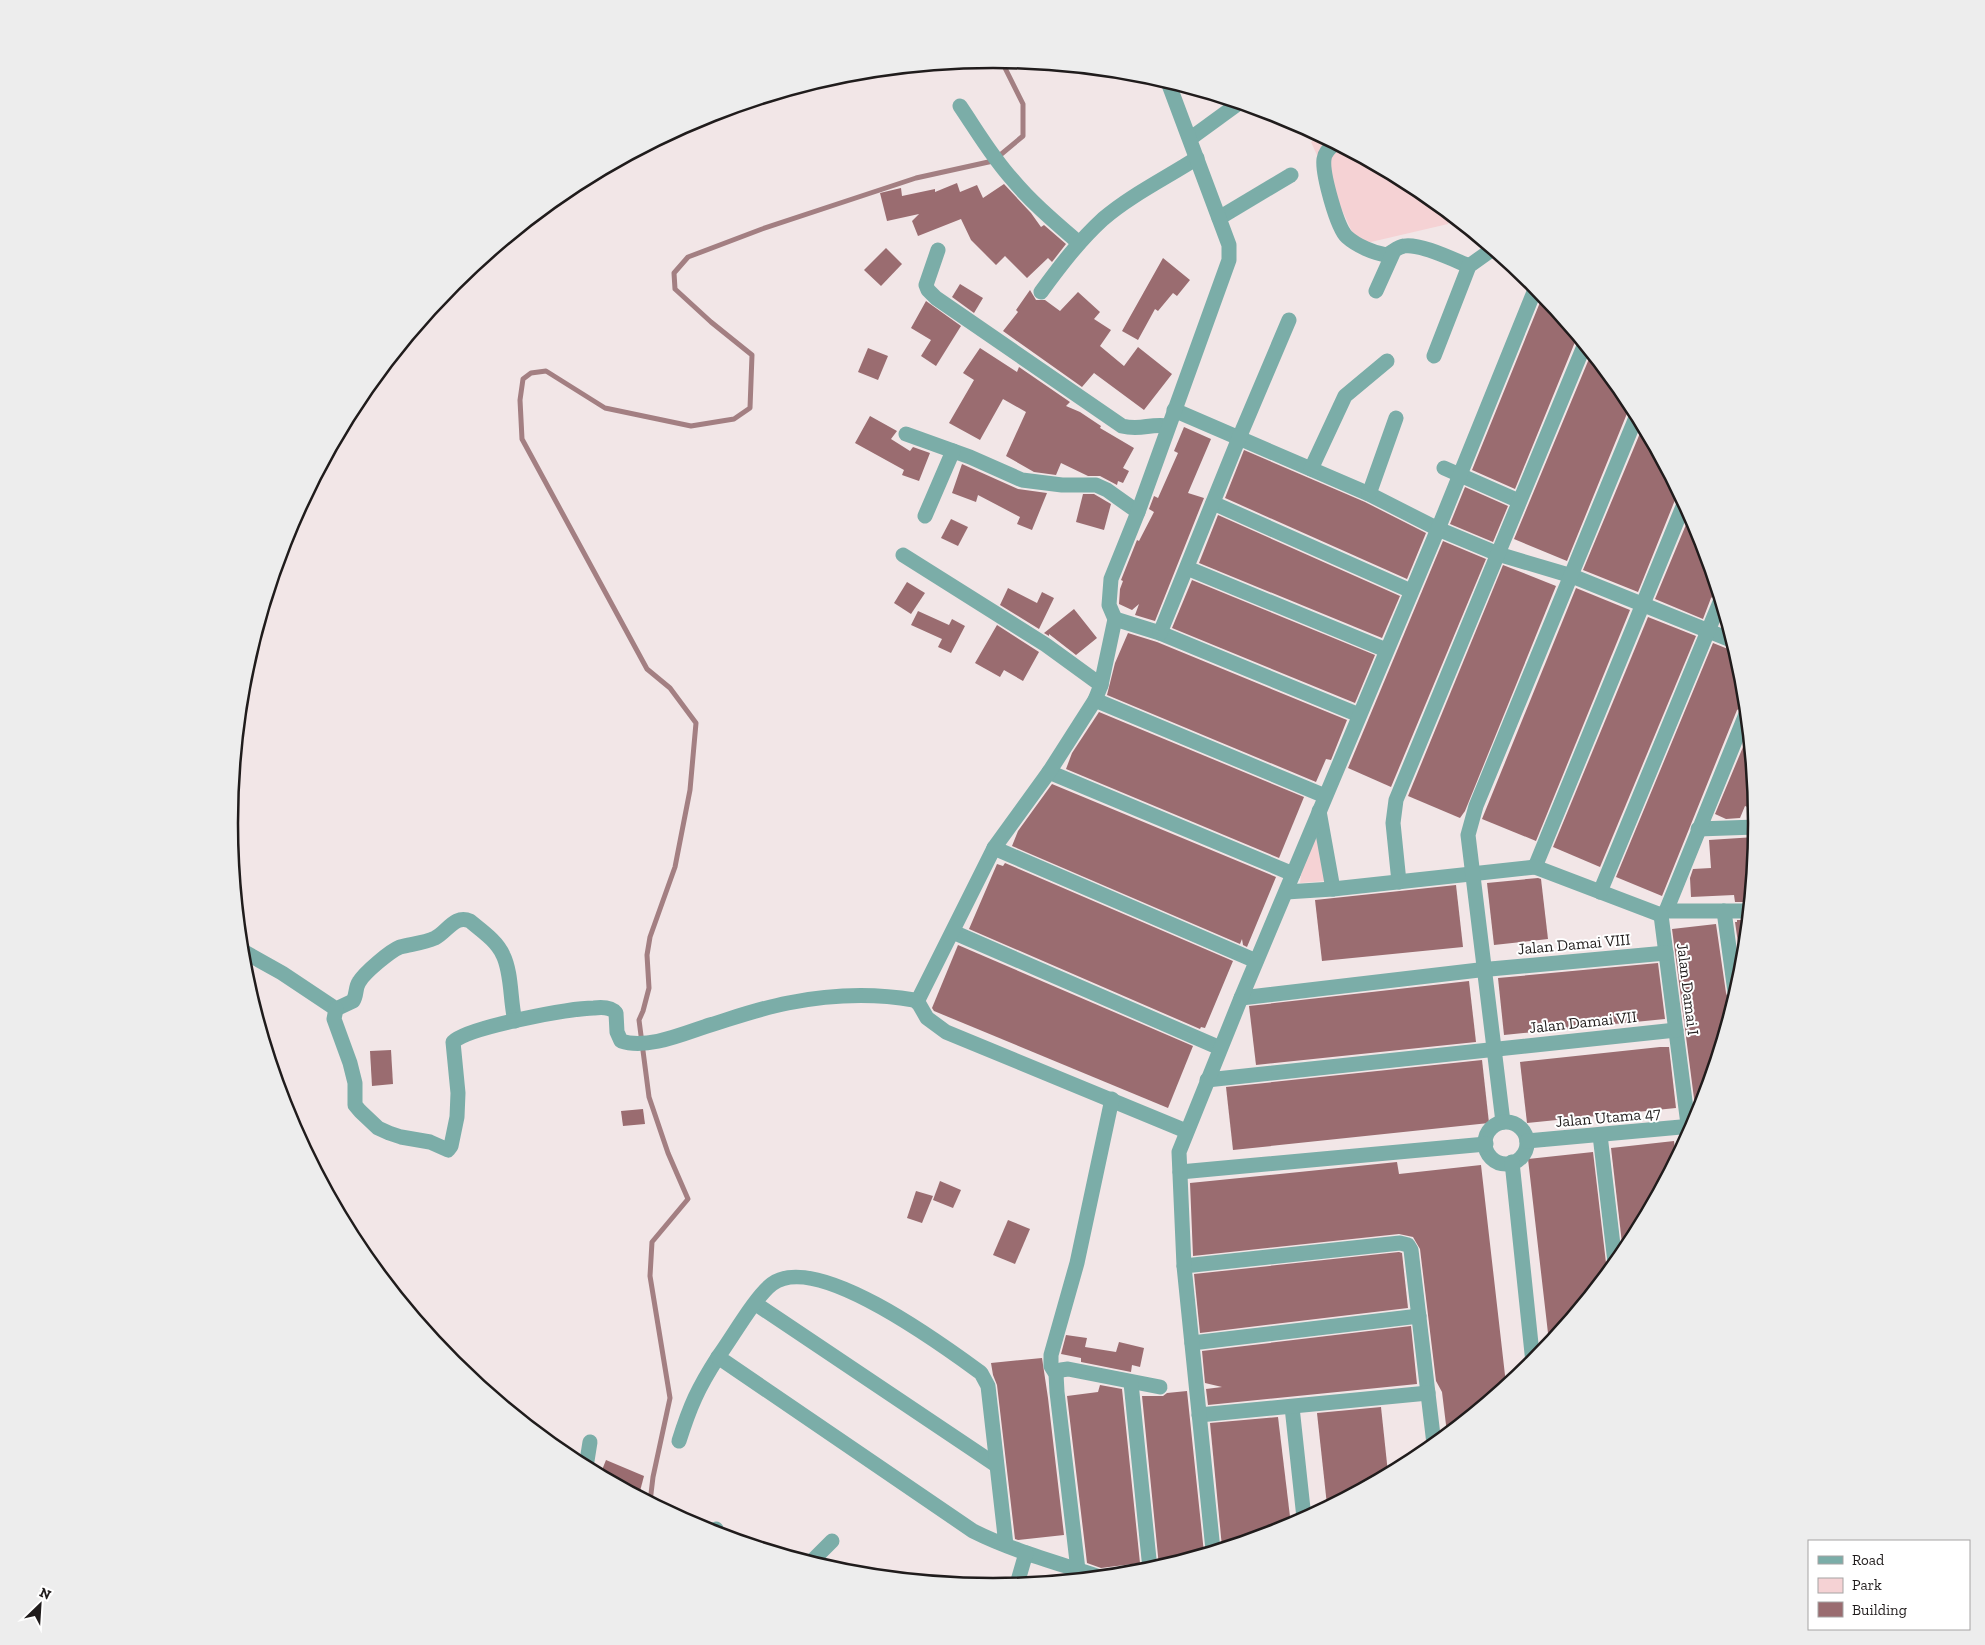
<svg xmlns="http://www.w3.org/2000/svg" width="1985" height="1645" viewBox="0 0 1985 1645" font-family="'Zilla Slab',serif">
	<rect width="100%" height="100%" fill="#f2e6e7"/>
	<g fill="#f5d2d4">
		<path d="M1320 136 1417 188 1451 216 1448 224 1358 245 1311 142Z"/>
		<path d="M1314 836 1317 838 1325 881 1300 883 1302 867Z"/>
	</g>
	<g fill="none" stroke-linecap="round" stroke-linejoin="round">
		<path stroke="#a37f82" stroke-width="5" d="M650 1502 653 1477 670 1398 650 1276 652 1242 688 1199 668 1153 649 1097 639 1020 643 1011 649 988 647 955 650 937 675 867 690 790 696 723 670 688 647 669 522 439 520 400 523 379 531 373 546 371 605 408 691 426 734 419 750 408 752 355 711 322 675 289 674 273 688 257 762 229 916 178 993 161 1023 136V104L1002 62V60"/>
	</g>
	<g fill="#9a6c70">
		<path d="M957 183 960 192 977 185 983 198 1004 184 1031 213 1041 227 1044 225 1066 244 1052 262 1048 258 1027 278 1005 256 996 265 971 240 961 219 918 236 912 221 919 214 887 221 880 193 901 188 902 196 935 189V192Z"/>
		<path d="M886 248 902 264 881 286 864 270Z"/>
		<path d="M1163 258 1190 280 1177 296 1173 293 1158 311 1155 309 1138 340 1122 331Z"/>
		<path d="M960 284 983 298 974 313 952 297Z"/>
		<path d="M1030 290 1036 300H1045L1060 311 1078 292 1100 312 1094 319 1111 330 1100 346 1124 366 1138 347 1172 374 1144 410 1094 373 1082 387 1003 331 1018 312 1016 310Z"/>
		<path d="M1543 295 1579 338 1575 342 1515 489 1472 470Z"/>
		<path d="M926 301 961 326 936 366 921 356 931 340 911 328Z"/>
		<path d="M868 348 888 356 878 380 858 372Z"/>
		<path d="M980 348 1017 372 1019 367 1070 402 1066 406 1080 412 1101 426 1100 428 1134 448 1123 468 1129 471 1123 483 1118 481 1117 485 1100 476H1088L1061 463 1056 475 1034 472 1006 456 1026 412 1003 399 980 440 949 423 974 380 963 373Z"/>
		<path d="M1591 354 1628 398 1632 407 1628 411 1567 561 1514 539Z"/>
		<path d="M870 416 897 431 891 439 910 451 913 447 930 453 919 481 902 475 904 470 855 443Z"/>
		<path d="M1643 426 1680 496 1675 500 1638 592 1583 570Z"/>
		<path d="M1184 427 1211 439 1188 493 1204 498 1155 621 1135 615 1139 604 1132 610 1119 604 1120 589 1123 581 1121 580 1137 540 1139 541 1154 512 1149 509 1154 496 1158 498 1178 453 1174 451Z"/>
		<path d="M1244 450 1365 502 1426 533 1407 579 1225 498Z"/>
		<path d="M962 464 1018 489 1047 493 1032 530 1017 524 1020 517 978 495 976 502 952 493Z"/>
		<path d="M1465 487 1508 506 1493 542 1450 524Z"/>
		<path d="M1083 494H1094L1111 504 1104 530 1076 522Z"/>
		<path d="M1218 515 1400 596 1382 638 1199 563Z"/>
		<path d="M1690 515 1698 530 1717 593 1711 598 1703 619 1655 599Z"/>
		<path d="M951 519 968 527 958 546 941 538Z"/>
		<path d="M1443 541 1486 559 1391 787 1348 768Z"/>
		<path d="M1503 565 1556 586 1465 811 1460 818 1408 796Z"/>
		<path d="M1192 580 1375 655 1355 703 1172 628Z"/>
		<path d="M907 582 925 593 911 614 894 603Z"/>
		<path d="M1008 588 1037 603 1042 592 1054 598 1039 629 1000 605Z"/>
		<path d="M1576 588 1630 610 1536 841 1482 819Z"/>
		<path d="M1074 609 1097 638 1076 655 1049 634V636L1044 633Z"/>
		<path d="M918 611 949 625 952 619 965 626 951 653 938 647 942 639 911 625Z"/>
		<path d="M1648 617 1696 636 1600 867 1553 847Z"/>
		<path d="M997 625 1039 652 1023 681 1004 670 1000 677 975 663Z"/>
		<path d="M1128 633 1157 642 1347 720 1331 760 1326 759 1316 782 1107 695 1115 663Z"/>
		<path d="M1713 643 1728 649H1734L1742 674 1745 705 1737 710 1662 896 1616 877Z"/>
		<path d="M1099 712 1304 797 1279 858 1066 769 1072 753Z"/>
		<path d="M1748 735 1755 810 1745 806 1740 818 1726 819 1715 814Z"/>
		<path d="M1052 784 1276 877 1247 947 1243 945 1242 939 1240 944 1012 846 1018 831Z"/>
		<path d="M1755 837 1748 902H1735L1734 895 1691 897 1690 878 1693 869 1711 868 1709 840Z"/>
		<path d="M1005 863 1233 961 1205 1028 1201 1027 1200 1029 969 929 997 864 1003 866Z"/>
		<path d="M1538 878 1541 879 1548 939 1494 945 1487 883Z"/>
		<path d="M1456 885 1463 947 1322 961 1315 900Z"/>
		<path d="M1737 920H1747L1742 971 1735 922H1737Z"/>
		<path d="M1716 924 1726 993 1728 998 1733 1001 1701 1106H1695L1672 929Z"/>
		<path d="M958 945 1193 1046 1168 1108 934 1011 932 1008Z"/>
		<path d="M1658 963 1665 1019 1504 1035 1498 978Z"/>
		<path d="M1469 981 1476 1042 1256 1065 1249 1006Z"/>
		<path d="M1660 1047H1669L1676 1108 1527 1123 1520 1062Z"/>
		<path d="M391 1050 393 1084 372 1086 370 1051Z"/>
		<path d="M1482 1060 1489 1123 1233 1150 1226 1087Z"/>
		<path d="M643 1109 645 1124 623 1126 621 1111Z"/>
		<path d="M1674 1141 1676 1157 1623 1252 1611 1148Z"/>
		<path d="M1593 1152 1606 1263 1609 1269 1549 1342 1528 1159Z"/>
		<path d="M1397 1162 1399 1174 1481 1165 1506 1384 1447 1433 1442 1392 1436 1381 1420 1249 1413 1237 1399 1234 1193 1256 1190 1183Z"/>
		<path d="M940 1181 961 1190 953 1208 933 1200Z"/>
		<path d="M916 1191 933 1196 922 1223 907 1218Z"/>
		<path d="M1008 1220 1030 1229 1015 1264 993 1255Z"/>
		<path d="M1399 1252 1402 1253 1408 1308 1200 1333 1194 1274Z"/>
		<path d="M1411 1326 1417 1384 1208 1405 1206 1389 1222 1387 1205 1383 1202 1351Z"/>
		<path d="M1066 1335 1087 1338 1085 1347 1116 1352 1119 1342 1144 1348 1140 1367 1132 1365 1131 1372 1081 1362V1358L1061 1354Z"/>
		<path d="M1042 1358 1048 1398 1064 1535 1018 1540 1015 1539 997 1385 993 1375 991 1363Z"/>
		<path d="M1100 1385 1122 1389 1140 1563 1101 1568 1087 1563 1067 1396 1098 1392Z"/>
		<path d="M1187 1391 1204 1553 1159 1566 1142 1396H1163L1167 1393Z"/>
		<path d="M1381 1407 1388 1473 1327 1505 1317 1413Z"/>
		<path d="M1278 1417 1291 1525 1222 1547 1210 1423Z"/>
		<path d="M606 1460 644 1476 639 1495 600 1475Z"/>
	</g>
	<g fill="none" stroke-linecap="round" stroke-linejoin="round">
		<g stroke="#7bada8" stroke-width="15">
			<path d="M960 106C977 131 992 157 1012 179 1032 203 1056 223 1079 243"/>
			<path d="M1191 138 1239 103"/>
			<path d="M1335 144C1329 148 1325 152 1324 159 1322 173 1337 228 1347 237 1357 246 1374 253 1386 255 1392 253 1397 247 1404 246 1420 243 1454 260 1469 266"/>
			<path d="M1219 218 1291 175"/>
			<path d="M938 250 926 285 928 290 936 298 1122 426C1142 431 1149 423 1168 426"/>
			<path d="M1376 291 1394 251"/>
			<path d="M1041 292C1060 266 1079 241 1103 219 1131 195 1166 178 1197 158"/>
			<path d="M1434 356 1469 266 1490 251 1491 248"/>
			<path d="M1174 410 1369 494 1438 529 1498 554 1572 576 1731 640"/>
			<path d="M906 434 970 457 1022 480 1062 485H1096L1107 490 1138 512"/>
			<path d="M1444 468 1519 501"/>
			<path d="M1311 469 1345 396 1387 361"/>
			<path d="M1369 494 1396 418"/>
			<path d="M1213 503 1411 591"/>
			<path d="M925 516 953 451"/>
			<path d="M903 555 1046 645 1101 685"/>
			<path d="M1187 568 1386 650"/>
			<path d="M1115 619 1160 633 1359 715"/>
			<path d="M1160 633 1239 438 1289 320"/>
			<path d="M1095 700 1325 796"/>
			<path d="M1049 772 1293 874"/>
			<path d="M1319 811 1333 889"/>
			<path d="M1698 829 1756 827"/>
			<path d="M994 848 1256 961"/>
			<path d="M1535 867 1684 504"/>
			<path d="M1399 882 1393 823 1396 800 1584 346"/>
			<path d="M1286 892 1333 889 1535 867 1661 915 1666 911H1747"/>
			<path d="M1600 892 1720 602"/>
			<path d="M1666 911 1746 714"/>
			<path d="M1724 911 1735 992"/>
			<path d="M1661 915 1689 1132"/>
			<path d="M953 932 1220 1048"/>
			<path d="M241 950 282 973 336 1009 353 1001C357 995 355 988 359 982 364 973 390 951 400 947 411 944 424 943 435 938 447 932 455 914 470 921 482 931 497 941 503 955 512 973 510 1001 515 1021"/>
			<path d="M1241 998 1479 970 1666 953"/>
			<path d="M917 1002 994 848 1049 772 1095 700 1101 685 1115 619 1109 605 1111 579 1138 512 1229 260V245L1168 82"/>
			<path d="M336 1009 334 1019 350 1063 355 1083V1105L360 1111 378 1128 389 1133 401 1137 430 1142 448 1150 451 1146 457 1117 458 1093 453 1042C468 1027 571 1008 594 1008 602 1007 611 1007 616 1013L617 1032 621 1041C647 1050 685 1033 710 1025 736 1017 761 1008 788 1003 828 995 873 993 914 1000L919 1004 927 1018 946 1032 1186 1131"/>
			<path d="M1207 1080 1676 1030"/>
			<path d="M1503 1122 1468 835 1476 806 1637 415"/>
			<circle cx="1506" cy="1143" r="21"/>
			<path d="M1600 1135 1615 1262"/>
			<path d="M1527 1141 1692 1126"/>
			<path d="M1512 1162 1533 1363"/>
			<path d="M1180 1172 1486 1144"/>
			<path d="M1184 1266 1400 1243 1408 1245 1411 1250 1434 1444"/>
			<path d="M756 1304 996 1465"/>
			<path d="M1192 1343 1419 1316"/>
			<path d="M1056 1374 1061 1370 1068 1369 1160 1387"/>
			<path d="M1131 1383 1150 1569"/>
			<path d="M1292 1407 1304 1518"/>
			<path d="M1199 1415 1428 1393"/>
			<path d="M679 1441C690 1406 698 1388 718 1357"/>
			<path d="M586 1467 590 1442"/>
			<path d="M714 1532 716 1529"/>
			<path d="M1006 1545 988 1386 981 1373C944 1346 816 1251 772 1284 755 1297 732 1338 718 1357L973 1531C1013 1551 1055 1562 1097 1576"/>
			<path d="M1213 1550 1184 1266 1179 1152 1241 998 1438 529 1536 287"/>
			<path d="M811 1562 832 1541"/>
			<path d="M1078 1570 1057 1392 1056 1374 1051 1366V1355L1077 1263 1112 1099"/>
			<path d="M1017 1584 1026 1553"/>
		</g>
	</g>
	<g text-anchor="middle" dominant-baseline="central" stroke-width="4" stroke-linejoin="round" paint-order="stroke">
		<g font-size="16" fill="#201c1c" stroke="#fff">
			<text transform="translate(1574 944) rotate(-5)">Jalan Damai VIII</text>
			<text transform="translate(1688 989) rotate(83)">Jalan Damai I</text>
			<text transform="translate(1583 1022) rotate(-6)">Jalan Damai VII</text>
			<text transform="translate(1608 1117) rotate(-5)">Jalan Utama 47</text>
		</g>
	</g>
	<path d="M0 0H1985V1645H0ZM238 823a755 755 0 1 1 1510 0a755 755 0 1 1-1510 0Z" fill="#ededed" fill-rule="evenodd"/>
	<path fill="none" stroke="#201c1c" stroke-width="2.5" d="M238 823a755 755 0 1 1 1510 0a755 755 0 1 1-1510 0Z"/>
	<rect x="1808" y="1540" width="162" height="90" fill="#ffffff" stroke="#a6a4a4"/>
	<rect x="1818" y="1556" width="25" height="8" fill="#7bada8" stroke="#a6a4a4"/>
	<text x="1852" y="1565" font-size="15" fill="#201c1c">Road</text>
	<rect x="1818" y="1578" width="25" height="15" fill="#f5d2d4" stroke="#a6a4a4"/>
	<text x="1852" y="1590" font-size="15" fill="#201c1c">Park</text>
	<rect x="1818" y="1602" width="25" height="15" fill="#9a6c70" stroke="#a6a4a4"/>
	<text x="1852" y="1615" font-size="15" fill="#201c1c">Building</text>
	<g transform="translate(40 1605) rotate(25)" stroke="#ffffff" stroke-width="4" paint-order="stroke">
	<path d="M0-4L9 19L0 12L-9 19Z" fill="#201c1c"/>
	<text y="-8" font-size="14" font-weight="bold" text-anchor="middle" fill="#201c1c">N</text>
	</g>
</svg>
